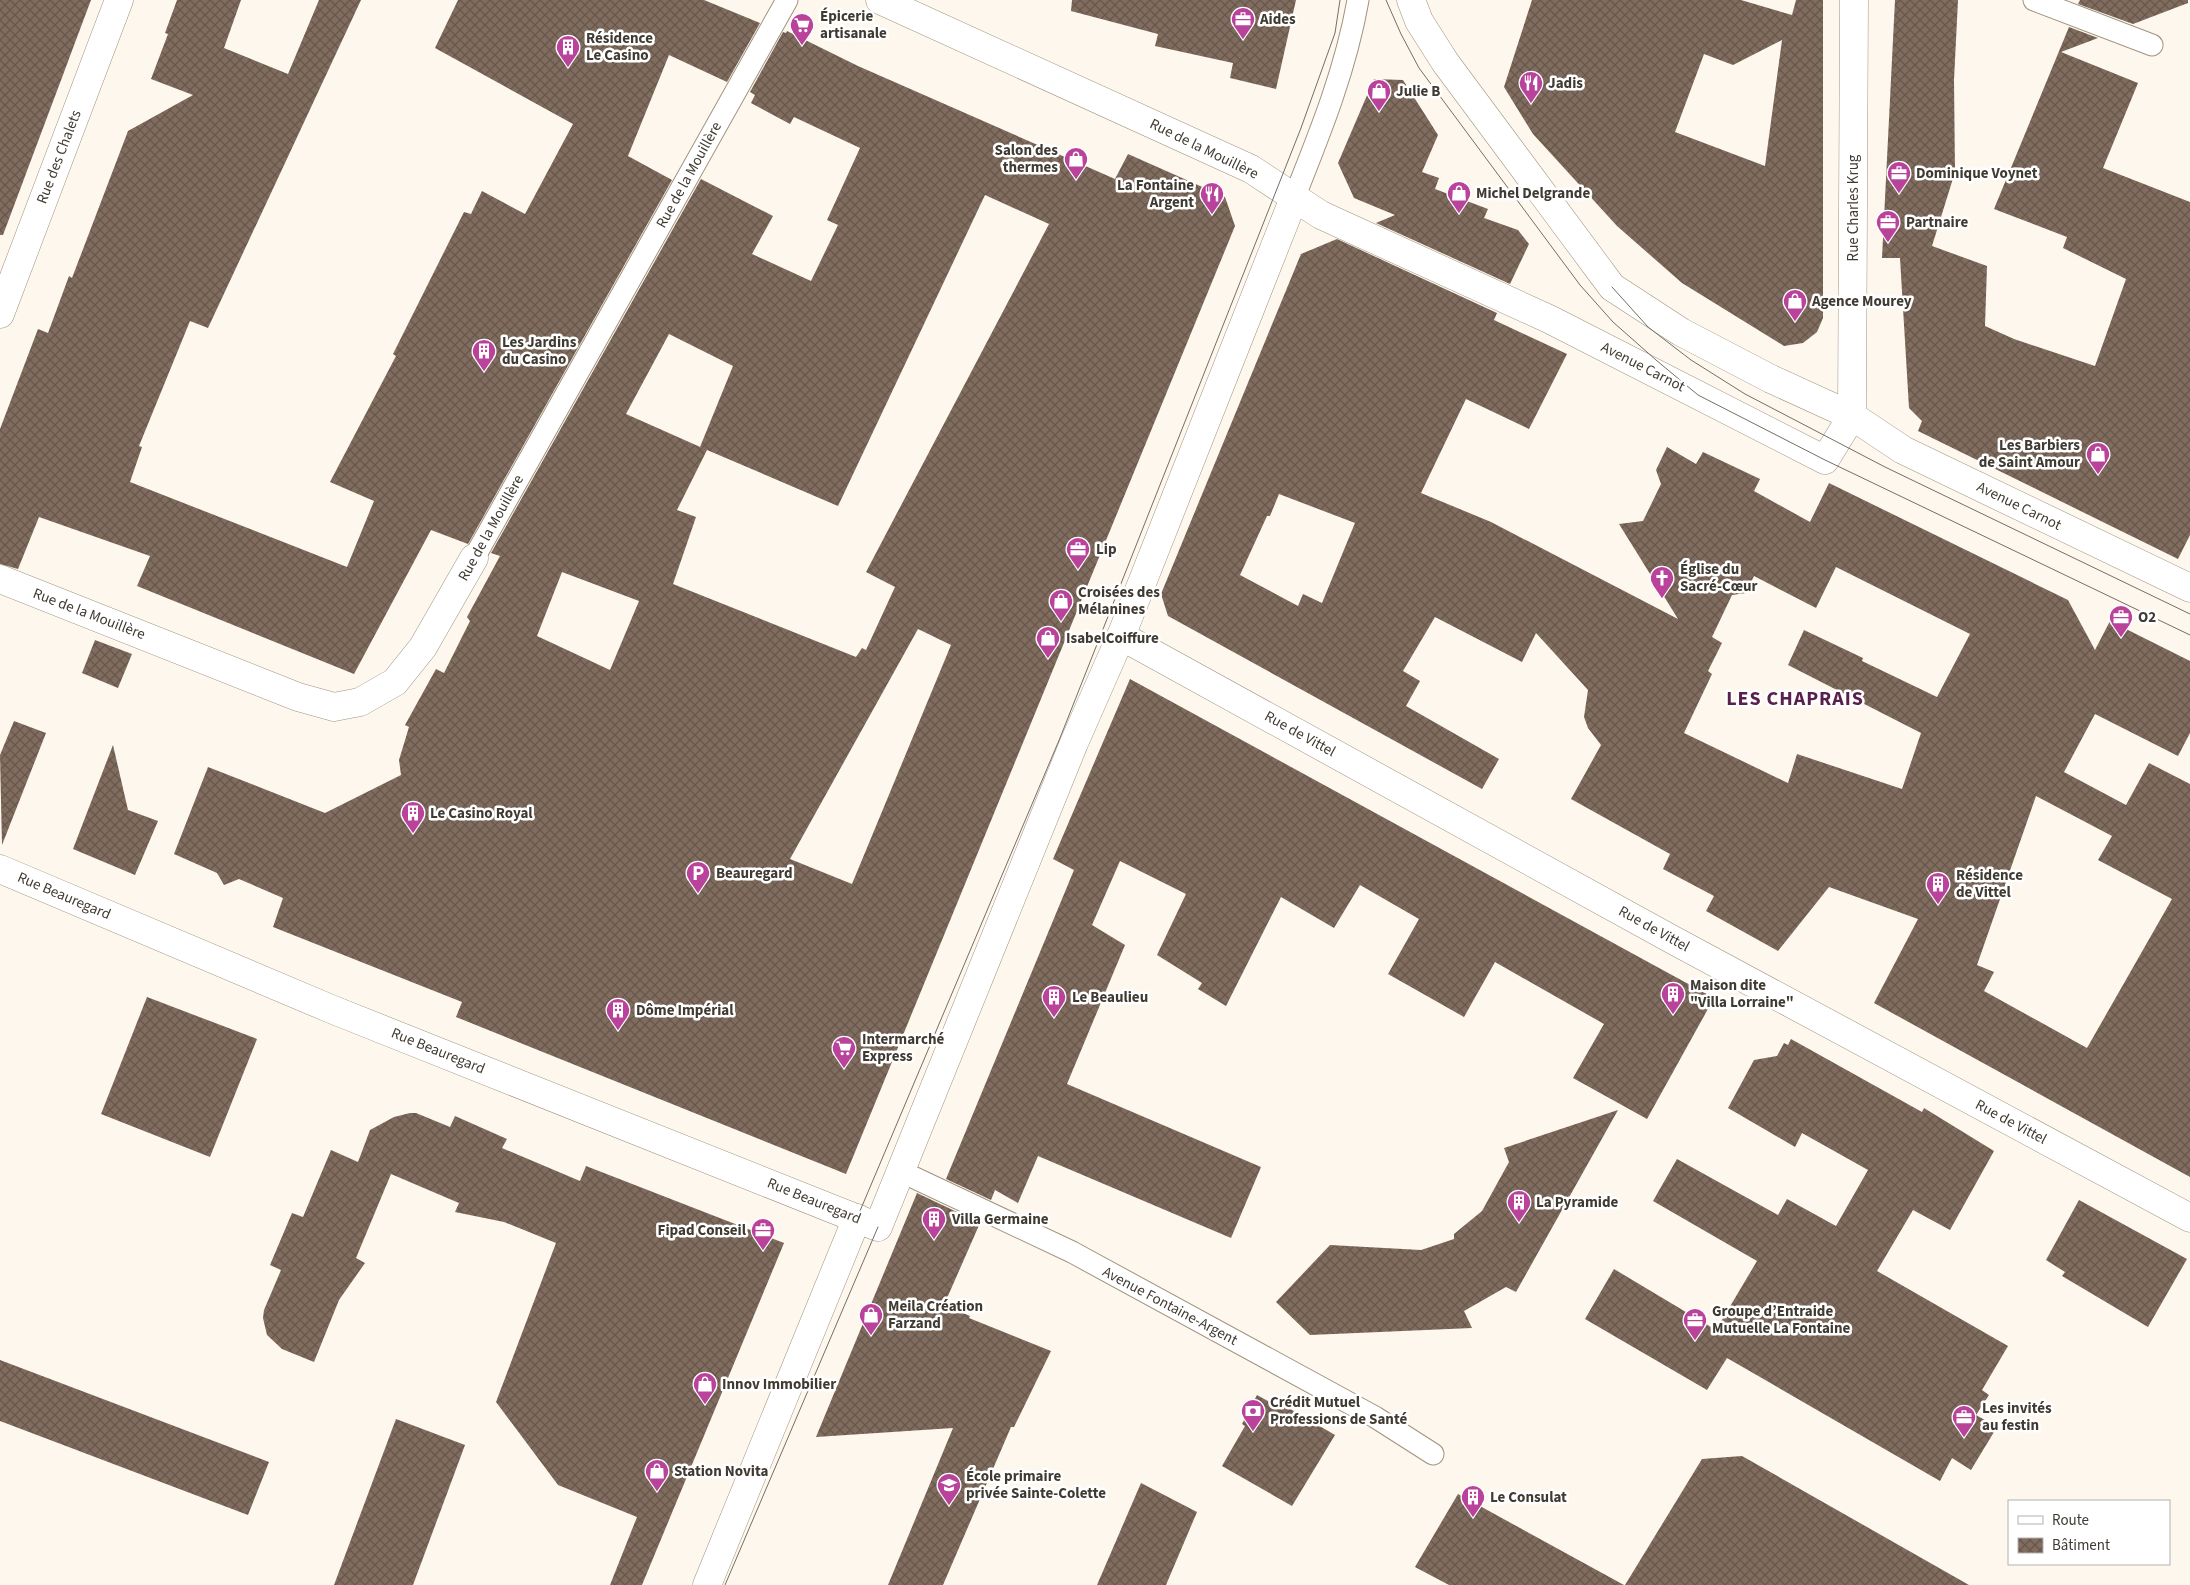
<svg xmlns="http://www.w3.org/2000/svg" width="2190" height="1585" viewBox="0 0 2190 1585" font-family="'Source Sans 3',sans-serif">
	<defs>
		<pattern id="building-cross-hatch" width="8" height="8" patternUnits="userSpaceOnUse" patternTransform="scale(1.25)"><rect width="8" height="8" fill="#816d5f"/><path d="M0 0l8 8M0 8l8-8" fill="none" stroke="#66564b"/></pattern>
	</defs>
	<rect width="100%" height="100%" fill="#fdf7ee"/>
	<g fill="url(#building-cross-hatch)" fill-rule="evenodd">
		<path d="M0 0H91L3 235H0Z"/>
		<path d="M177 0H241L224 48 288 74 319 0H361L208 328 190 321 139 446 142 447 130 482 347 567 374 501 330 482 396 356 393 354 464 212 471 214 482 191 525 214 573 124 435 48 458 0H704L760 23 727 82 669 55 628 156 672 180 468 544 431 530 354 674 137 586 150 556 39 517 18 569 0 564V429L38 329 48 333 69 276 72 278 128 131 193 95 151 79 168 34 165 33Z"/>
		<path d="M1072 0H1296L1276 89 1230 78 1233 63 1155 46 1158 34 1071 11Z"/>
		<path d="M1532 0H1741L1792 15 1796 0H1823V318L1817 332 1803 343 1784 346 1682 283 1617 226 1533 134 1504 87ZM1782 40 1765 166 1675 132 1704 54 1733 65Z"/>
		<path d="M1895 0H1958L1954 80 1955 172 1932 246 1987 266 1985 326 2014 339 2095 366 2126 279 2063 248 2067 237 1994 209 2069 27 2098 38 2061 52 2138 83 2103 168 2190 202V535L2178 559 1918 431 1922 421 1909 408 1900 258H1882Z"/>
		<path d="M2080 0H2188V3L2133 24 2078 4Z"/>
		<path d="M787 31 858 66 1115 179 1128 154 1225 197 1235 226 846 1174 456 1017 462 1002 273 927 283 898 239 879 224 885 217 873 174 854 208 767 325 813 401 775 399 760 409 727 405 725 436 669 444 673 470 621 467 617 500 556 491 553 701 179 773 216 752 254 811 281 838 225 827 220 860 148 794 117 790 124 751 103 755 95 750 92 783 32 786 33ZM985 195 1049 224 866 572 895 587 866 650 862 648 856 657 673 584 696 517 677 510 707 450 626 414 669 334 733 366 700 447 838 506ZM562 572 639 601 610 670 537 636ZM918 629 951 645 852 884 790 859Z"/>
		<path d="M1374 79 1403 80 1438 135 1422 172 1439 178 1435 189 1488 209 1484 218 1518 230 1529 244 1510 284 1376 223 1395 215 1354 198 1338 163Z"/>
		<path d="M1337 239 1497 313 1494 320 1567 354 1529 429 1466 399 1421 493 1491 522 1678 619 1619 524 1643 521 1661 484 1656 470 1667 447 1696 464 1703 452 1760 479 1754 491 1810 522 1829 483 2068 600 2095 650 2110 621 2190 661V733L2178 756 2095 714 2064 772 2126 805 2149 763 2190 784V1177L1874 1003 1918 919 1829 887 1778 951 1706 911 1714 896 1663 869 1670 854 1571 799 1601 745 1588 728 1584 717 1588 690 1536 633 1522 662 1435 617 1403 671 1420 681 1406 706 1499 759 1482 789 1168 616 1161 594 1301 254ZM1279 494 1355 523 1322 603 1303 594 1298 606 1240 575 1267 516H1270ZM1836 567 1970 634 1937 697 1862 661 1863 658 1804 630 1788 665 1921 733 1902 789 1797 754 1788 783 1684 733 1712 674 1708 671 1722 643 1712 637 1732 595 1746 593 1754 576 1816 608ZM2036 796 2112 836 2098 860 2172 899 2087 1048 1984 991 1994 972 1977 965Z"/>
		<path d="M95 640 132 654 118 688 82 673Z"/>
		<path d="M1130 679 1714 998 1647 1119 1573 1078 1604 1024 1495 962 1464 1017 1388 974 1419 919 1360 885 1334 928 1281 897 1226 1006 1198 989 1202 983 1157 955 1186 894 1120 861 1092 925 1125 945 1067 1084 1261 1167 1231 1238 1038 1156 1018 1203 995 1190 991 1200 946 1179 1074 870 1053 859Z"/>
		<path d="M14 721 46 733 2 845 0 755Z"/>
		<path d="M113 745 128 810 158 821 135 875 73 849Z"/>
		<path d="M147 997 257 1039 210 1157 101 1114Z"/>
		<path d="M1791 1039 1922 1112 1924 1108 1994 1151 1950 1230 1913 1210 1877 1271 2008 1346 1982 1390 1989 1395 1976 1415 1997 1427 1971 1470 1952 1458 1940 1481 1727 1358 1707 1390 1585 1319 1614 1269 1716 1330 1757 1261 1653 1201 1677 1159 1778 1215 1787 1199 1836 1226 1868 1170 1802 1133 1795 1147 1728 1108 1754 1060 1777 1056 1784 1043 1788 1045Z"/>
		<path d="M1618 1110 1516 1292 1506 1287 1464 1311 1472 1328 1310 1335 1276 1302 1330 1245 1421 1250 1454 1239V1234L1482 1211 1509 1162 1504 1148Z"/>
		<path d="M410 1113H416L450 1127 455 1116 507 1139 502 1148 580 1181 586 1166 784 1243 642 1585H610L637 1517 558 1485 496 1402 556 1243 504 1222 455 1212 459 1203 391 1174 356 1258 365 1263 339 1300 314 1362 282 1349 267 1335 263 1318 264 1310 281 1270 270 1265 292 1213 303 1217 331 1150 358 1162 370 1130 394 1117Z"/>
		<path d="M917 1193 980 1223 944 1305 970 1316 969 1318 1051 1351 1014 1427H1011L943 1585H888L953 1428 816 1437Z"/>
		<path d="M2079 1200 2187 1259 2148 1327 2062 1276 2065 1272 2046 1260Z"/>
		<path d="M0 1360 269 1462 248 1515 0 1421Z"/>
		<path d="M1257 1395 1279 1407 1280 1403 1335 1435 1292 1506 1222 1466 1245 1426 1242 1424Z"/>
		<path d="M396 1419 465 1445 413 1585H334Z"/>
		<path d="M1742 1456 1969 1585H1625L1702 1459Z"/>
		<path d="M1141 1483 1197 1512 1166 1585H1097Z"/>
		<path d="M1458 1494 1624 1585H1449L1415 1567Z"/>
	</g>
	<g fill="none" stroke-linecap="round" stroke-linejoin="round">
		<g stroke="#a1937e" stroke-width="23">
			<g id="service">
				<path d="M2034 0 2152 45"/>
				<path d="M1294 198C1320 133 1346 69 1358 0"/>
				<path d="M474 558 787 0"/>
				<path d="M900 1171 1072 1252 1375 1417 1433 1454"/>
			</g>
		</g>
		<g stroke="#a1937e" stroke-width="29">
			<g id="minor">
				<path d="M880 0 1251 169 1321 215 1549 319 1825 460 1852 416"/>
				<path d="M1411 0 1419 21 1445 62 1612 287 1681 332 1771 379 1852 416 1903 450 2190 588"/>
				<path d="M0 314 119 0"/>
				<path d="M1852 416 1854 0"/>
				<path d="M0 579 298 697 334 707 360 702 395 682 423 647 474 558"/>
				<path d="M1121 636 1673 940 2190 1218"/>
				<path d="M0 869 331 1009 878 1227 1074 743 1121 636 1294 198"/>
				<path d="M707 1585 857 1218"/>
			</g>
		</g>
		<use href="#service" stroke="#fff" stroke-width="21"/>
		<use href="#minor" stroke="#fff" stroke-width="28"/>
		<g stroke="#746e65" stroke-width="1">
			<path d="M1386 0 1401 34 1419 68 1580 285 1613 322 1656 360 1698 395 1825 460 2190 635"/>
			<path d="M1612 287 1648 327 1691 360 1745 394 1885 467 2190 614"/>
			<path d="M857 1218 1060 738 1301 128 1335 33 1340 0"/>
			<path d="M725 1585 878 1227"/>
		</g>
	</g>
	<defs>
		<g id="office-pin" transform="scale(1.25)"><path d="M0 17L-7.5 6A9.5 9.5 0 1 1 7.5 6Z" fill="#b9439b" stroke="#fff"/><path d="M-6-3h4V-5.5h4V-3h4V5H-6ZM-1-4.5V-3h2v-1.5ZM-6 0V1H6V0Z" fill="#fff"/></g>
		<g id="supermarket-pin" transform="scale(1.25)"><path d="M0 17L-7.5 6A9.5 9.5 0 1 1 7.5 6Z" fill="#b9439b" stroke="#fff"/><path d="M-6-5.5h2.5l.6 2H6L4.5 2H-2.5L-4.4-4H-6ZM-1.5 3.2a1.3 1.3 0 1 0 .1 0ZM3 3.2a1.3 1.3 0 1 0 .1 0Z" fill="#fff"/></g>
		<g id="building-pin" transform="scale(1.25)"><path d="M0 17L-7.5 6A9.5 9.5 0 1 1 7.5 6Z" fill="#b9439b" stroke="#fff"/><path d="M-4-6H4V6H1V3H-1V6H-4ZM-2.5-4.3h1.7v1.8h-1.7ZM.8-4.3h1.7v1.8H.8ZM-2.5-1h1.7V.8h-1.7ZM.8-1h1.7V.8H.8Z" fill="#fff"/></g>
		<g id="restaurant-pin" transform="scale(1.25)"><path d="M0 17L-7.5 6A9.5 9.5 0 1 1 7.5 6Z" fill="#b9439b" stroke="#fff"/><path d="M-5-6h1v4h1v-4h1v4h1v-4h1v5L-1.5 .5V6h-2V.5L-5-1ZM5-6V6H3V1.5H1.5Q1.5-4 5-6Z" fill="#fff"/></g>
		<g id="shop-pin" transform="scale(1.25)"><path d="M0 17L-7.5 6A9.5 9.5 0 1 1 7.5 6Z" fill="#b9439b" stroke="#fff"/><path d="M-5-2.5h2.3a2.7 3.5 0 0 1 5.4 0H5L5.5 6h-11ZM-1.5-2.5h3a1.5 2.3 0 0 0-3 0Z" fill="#fff"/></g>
		<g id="church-pin" transform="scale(1.25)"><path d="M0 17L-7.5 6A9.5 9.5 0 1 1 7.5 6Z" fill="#b9439b" stroke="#fff"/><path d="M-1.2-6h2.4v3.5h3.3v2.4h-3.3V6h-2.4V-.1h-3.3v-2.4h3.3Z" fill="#fff"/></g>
		<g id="parking-pin" transform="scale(1.25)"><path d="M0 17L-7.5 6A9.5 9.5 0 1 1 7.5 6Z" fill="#b9439b" stroke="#fff"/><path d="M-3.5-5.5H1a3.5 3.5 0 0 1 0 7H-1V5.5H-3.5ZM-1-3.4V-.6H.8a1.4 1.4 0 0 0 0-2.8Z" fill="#fff"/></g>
		<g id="bank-pin" transform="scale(1.25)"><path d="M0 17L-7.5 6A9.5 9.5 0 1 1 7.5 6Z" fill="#b9439b" stroke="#fff"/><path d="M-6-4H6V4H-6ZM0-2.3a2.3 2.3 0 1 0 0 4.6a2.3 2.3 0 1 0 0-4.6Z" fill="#fff"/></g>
		<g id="school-pin" transform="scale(1.25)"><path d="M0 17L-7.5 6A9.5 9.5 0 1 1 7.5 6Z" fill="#b9439b" stroke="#fff"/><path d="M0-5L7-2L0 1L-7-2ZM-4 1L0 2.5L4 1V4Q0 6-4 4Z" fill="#fff"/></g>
	</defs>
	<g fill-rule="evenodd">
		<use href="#office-pin" x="1243" y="19"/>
		<use href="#supermarket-pin" x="802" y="25"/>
		<use href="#building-pin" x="568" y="47"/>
		<use href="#restaurant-pin" x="1531" y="83"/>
		<use href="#shop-pin" x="1379" y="91"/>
		<use href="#shop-pin" x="1076" y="159"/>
		<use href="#office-pin" x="1899" y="173"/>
		<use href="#shop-pin" x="1459" y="193"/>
		<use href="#restaurant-pin" x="1212" y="194"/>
		<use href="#office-pin" x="1888" y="222"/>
		<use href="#shop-pin" x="1795" y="301"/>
		<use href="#building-pin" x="484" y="351"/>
		<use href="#shop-pin" x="2098" y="454"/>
		<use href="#office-pin" x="1078" y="549"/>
		<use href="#church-pin" x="1662" y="578"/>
		<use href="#shop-pin" x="1061" y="601"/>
		<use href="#office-pin" x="2121" y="617"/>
		<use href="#shop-pin" x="1048" y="638"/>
		<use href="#building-pin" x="413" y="813"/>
		<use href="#parking-pin" x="698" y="873"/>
		<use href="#building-pin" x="1938" y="884"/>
		<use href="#building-pin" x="1673" y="994"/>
		<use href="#building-pin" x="1054" y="997"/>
		<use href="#building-pin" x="618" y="1010"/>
		<use href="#supermarket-pin" x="844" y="1048"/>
		<use href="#building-pin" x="1519" y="1202"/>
		<use href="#building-pin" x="934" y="1219"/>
		<use href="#office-pin" x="763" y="1230"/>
		<use href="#shop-pin" x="871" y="1315"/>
		<use href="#office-pin" x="1695" y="1320"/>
		<use href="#shop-pin" x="705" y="1384"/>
		<use href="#bank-pin" x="1253" y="1411"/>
		<use href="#office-pin" x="1964" y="1417"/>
		<use href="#shop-pin" x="657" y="1471"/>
		<use href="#school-pin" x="949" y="1485"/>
		<use href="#building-pin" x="1473" y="1497"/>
	</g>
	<g text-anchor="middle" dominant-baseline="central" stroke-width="5" stroke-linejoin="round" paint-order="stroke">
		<g font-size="15" font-weight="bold" fill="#403b32" stroke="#fff" text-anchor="start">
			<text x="820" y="16">Épicerie<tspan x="820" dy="17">artisanale</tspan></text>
			<text x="1260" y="19">Aides</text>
			<text x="586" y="38">Résidence<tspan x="586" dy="17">Le Casino</tspan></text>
			<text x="1548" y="83">Jadis</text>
			<text x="1396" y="91">Julie B</text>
			<text x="1058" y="150" text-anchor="end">Salon des<tspan x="1058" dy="17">thermes</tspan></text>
			<text x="1916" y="173">Dominique Voynet</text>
			<text x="1194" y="185" text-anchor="end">La Fontaine<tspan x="1194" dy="17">Argent</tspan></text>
			<text x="1476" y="193">Michel Delgrande</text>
			<text x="1906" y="222">Partnaire</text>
			<text x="1812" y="301">Agence Mourey</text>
			<text x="502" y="342">Les Jardins<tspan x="502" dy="17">du Casino</tspan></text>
			<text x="2080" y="445" text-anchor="end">Les Barbiers<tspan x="2080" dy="17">de Saint Amour</tspan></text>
			<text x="1096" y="549">Lip</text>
			<text x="1680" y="569">Église du<tspan x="1680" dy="17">Sacré-Cœur</tspan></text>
			<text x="1078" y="592">Croisées des<tspan x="1078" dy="17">Mélanines</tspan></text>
			<text x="2138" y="617">O2</text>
			<text x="1066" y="638">IsabelCoiffure</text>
			<text x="430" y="813">Le Casino Royal</text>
			<text x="716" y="873">Beauregard</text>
			<text x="1956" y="875">Résidence<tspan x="1956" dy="17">de Vittel</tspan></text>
			<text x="1690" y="985">Maison dite<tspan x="1690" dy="17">"Villa Lorraine"</tspan></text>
			<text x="1072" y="997">Le Beaulieu</text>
			<text x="636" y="1010">Dôme Impérial</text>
			<text x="862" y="1039">Intermarché<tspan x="862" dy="17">Express</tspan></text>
			<text x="1536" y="1202">La Pyramide</text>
			<text x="952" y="1219">Villa Germaine</text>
			<text x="746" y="1230" text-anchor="end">Fipad Conseil</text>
			<text x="888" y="1306">Meila Création<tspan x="888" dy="17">Farzand</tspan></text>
			<text x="1712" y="1311">Groupe d’Entraide<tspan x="1712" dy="17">Mutuelle La Fontaine</tspan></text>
			<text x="722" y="1384">Innov Immobilier</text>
			<text x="1270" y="1402">Crédit Mutuel<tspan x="1270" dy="17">Professions de Santé</tspan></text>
			<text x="1982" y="1408">Les invités<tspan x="1982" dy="17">au festin</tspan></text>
			<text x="674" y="1471">Station Novita</text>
			<text x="966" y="1476">École primaire<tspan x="966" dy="17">privée Sainte-Colette</tspan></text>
			<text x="1490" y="1497">Le Consulat</text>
		</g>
		<g font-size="15" fill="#403b32" stroke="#fff">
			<text transform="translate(1204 149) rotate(26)">Rue de la Mouillère</text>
			<text transform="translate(59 157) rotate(-69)">Rue des Chalets</text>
			<text transform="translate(689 175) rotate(-61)">Rue de la Mouillère</text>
			<text transform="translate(1853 208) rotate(-90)">Rue Charles Krug</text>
			<text transform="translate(1643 367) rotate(27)">Avenue Carnot</text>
			<text transform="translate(2019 506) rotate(26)">Avenue Carnot</text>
			<text transform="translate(491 528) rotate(-61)">Rue de la Mouillère</text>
			<text transform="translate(89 614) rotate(21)">Rue de la Mouillère</text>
			<text transform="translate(1300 734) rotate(29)">Rue de Vittel</text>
			<text transform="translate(64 896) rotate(23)">Rue Beauregard</text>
			<text transform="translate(1654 929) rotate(29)">Rue de Vittel</text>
			<text transform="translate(438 1051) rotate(22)">Rue Beauregard</text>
			<text transform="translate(2011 1122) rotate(28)">Rue de Vittel</text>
			<text transform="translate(814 1201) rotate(22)">Rue Beauregard</text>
			<text transform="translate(1170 1306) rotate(28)">Avenue Fontaine-Argent</text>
		</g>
		<g font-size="20" font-weight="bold" letter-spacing="1" fill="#58204a" stroke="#fff">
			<text x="1795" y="699">LES CHAPRAIS</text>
		</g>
	</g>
	<rect x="2008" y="1500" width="162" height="65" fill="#ffffff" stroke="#b3b1ad"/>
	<rect x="2018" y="1516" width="25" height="8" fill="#ffffff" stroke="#b3b1ad"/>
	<text x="2052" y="1525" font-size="15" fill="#403b32">Route</text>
	<rect x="2018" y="1538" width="25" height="15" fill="url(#building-cross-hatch)" stroke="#b3b1ad"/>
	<text x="2052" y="1550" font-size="15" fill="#403b32">Bâtiment</text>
</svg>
